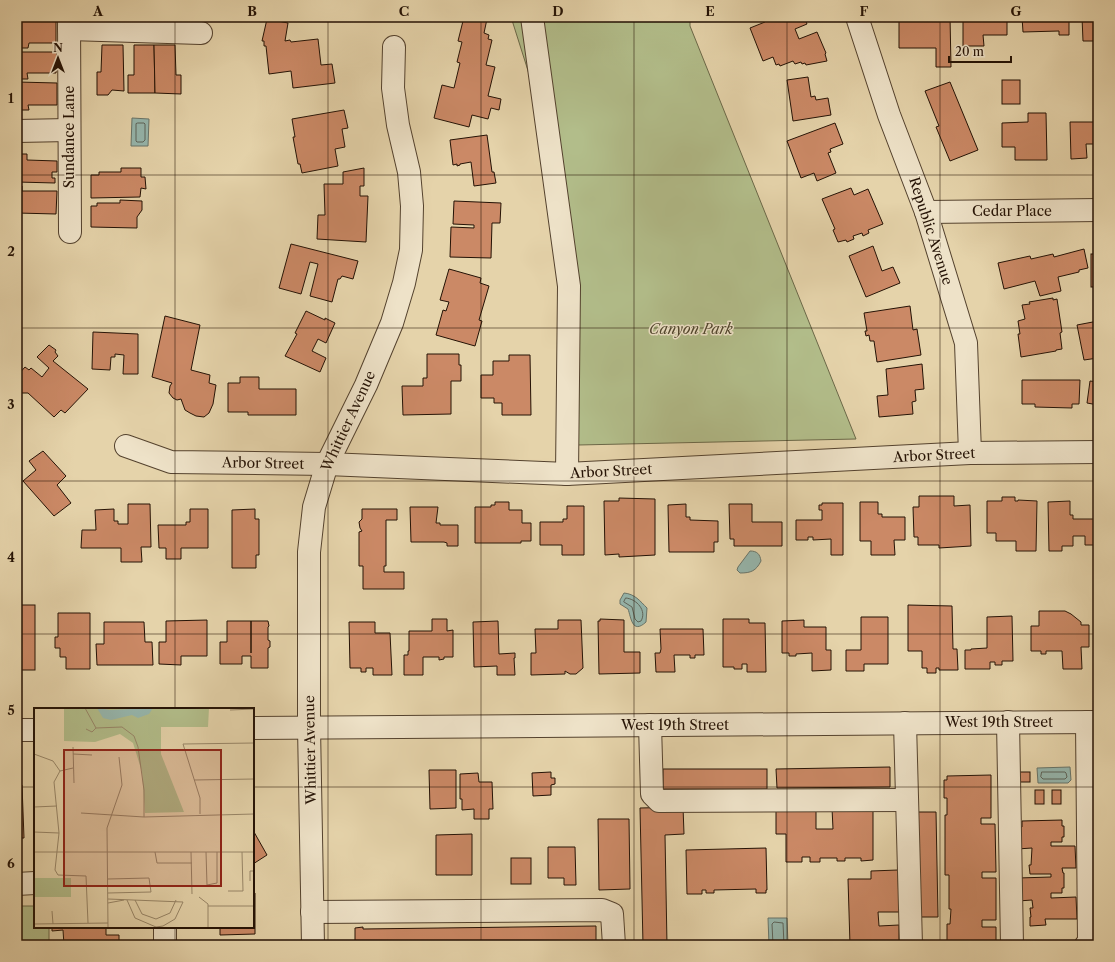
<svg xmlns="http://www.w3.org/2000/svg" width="1115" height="962" viewBox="0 0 1115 962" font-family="'Libre Caslon Text',serif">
	<rect width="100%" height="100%" fill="#e5d3aa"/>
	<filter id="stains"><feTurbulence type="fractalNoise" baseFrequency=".005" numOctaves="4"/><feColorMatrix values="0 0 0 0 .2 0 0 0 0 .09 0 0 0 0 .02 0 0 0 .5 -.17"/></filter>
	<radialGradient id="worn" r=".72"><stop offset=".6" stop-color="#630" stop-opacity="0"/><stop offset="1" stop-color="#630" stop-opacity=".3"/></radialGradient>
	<g fill="#b2bd8a" stroke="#6b6848">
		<path d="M511 17H690V26L856 439 578 445 579 286 555 156Z"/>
		<path d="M17 906H35V927H49V945H17Z"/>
	</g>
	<g fill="#96b7ae" stroke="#68756a">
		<path d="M132 118 149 119 148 146H131Z"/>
		<path d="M750 551C757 551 760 554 761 561 756 571 751 573 740 573L737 570 738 567Z"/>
		<path d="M624 593C635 594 640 601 647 608L646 622C632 635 631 617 628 609L620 604V600Z"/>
		<path d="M1070 767 1071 780 1068 783H1038L1037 768Z"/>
		<path d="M768 918H787L788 945H769Z"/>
	</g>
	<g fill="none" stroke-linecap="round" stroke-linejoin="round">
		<g stroke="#5d645a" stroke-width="1">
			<path d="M138 123H144L145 124V140L143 142H137L136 141V124Z"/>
			<path d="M626 598C637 599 647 611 641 621L638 622 635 619 632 607 624 602Z"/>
			<path d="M1042 772H1065L1066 773 1067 777 1065 779H1043L1041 777Z"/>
			<path d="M773 945 772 924 774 922 783 923 784 945"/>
		</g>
	</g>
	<g fill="#cb8966" stroke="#241205">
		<path d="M279 17H305V21Z"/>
		<path d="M464 17H476L487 19 484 33 489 35 488 39 492 40 486 65 495 67 488 96 501 99 499 110 491 108 488 119 472 115 469 127 434 118 442 85 454 88 460 63 457 62 462 42 458 41Z"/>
		<path d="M765 17H804L807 24 795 29 799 39 817 32 826 53 825 54 827 61 806 65 805 63 802 64 801 62 795 64 793 61 780 66 779 64 776 65 773 57 763 61 750 28 765 22 764 18Z"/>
		<path d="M899 17H950L951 67H936V48H899Z"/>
		<path d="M963 17H1007V35H983L984 46H963Z"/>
		<path d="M1022 17H1069V35H1059V31L1023 32Z"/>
		<path d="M1082 17H1098V41H1083Z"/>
		<path d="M267 19 288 23 285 41 290 40 291 42 318 39 321 65 332 64 335 83 293 88 291 71 269 74 266 46H264V41H262Z"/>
		<path d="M17 20 56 21V43H29L28 48H17Z"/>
		<path d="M102 45H123L124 91 112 90 108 95H97V72H101Z"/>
		<path d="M134 45H154L155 93H128V75H134Z"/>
		<path d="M154 45H175L176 75H181V94L155 93Z"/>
		<path d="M17 52H57L56 73H27L28 79H17Z"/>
		<path d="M808 77 811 97 815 96 816 100 828 98 831 115 793 121 787 80Z"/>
		<rect x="1002" y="80" width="18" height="24"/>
		<path d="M17 82 57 83V105H28L29 110H17Z"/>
		<path d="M950 82 978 150 950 161 936 127 939 126 925 91Z"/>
		<path d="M344 110 348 128 342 129 345 147 335 149 338 166 302 173 300 164H298L293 137H295L292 119Z"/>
		<path d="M1028 113H1046L1047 160H1015V147H1002V123L1028 122Z"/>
		<path d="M1070 122H1098V144H1086L1087 158 1071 159Z"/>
		<path d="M835 123 843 144 830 149 831 152 828 153 836 173 817 181 814 173 801 178 787 141Z"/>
		<path d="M487 135 492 172H494L496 183 474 186 471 162 460 164V165L457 166V164L453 165 450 140Z"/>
		<path d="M17 154H27V160L57 161V172H52V178H55V183L17 182Z"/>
		<path d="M121 168H141V177H145L146 189 141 188 140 197 91 198V175H99V172H121Z"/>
		<path d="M364 168V186H360V196H368L366 242 317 239 318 215H325L324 184H343V172Z"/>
		<path d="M17 185 22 186V191H57L56 214 17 213Z"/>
		<path d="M851 188 854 195 868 189 883 224 868 230 869 233 863 236 862 233 853 236 854 239 847 242 846 240 838 242 833 230 835 229 822 199Z"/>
		<path d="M120 200 142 201V210L137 217V228L91 227V206H97V203H120Z"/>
		<path d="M454 201 501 203 500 223H492L491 258 450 257 451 227 474 228V225L453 224Z"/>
		<path d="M291 244 358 261 353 279 342 276 340 279H338L332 302 310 296 318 264 310 262 301 294 279 288Z"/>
		<path d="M873 246 882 271 893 267 900 283 866 297 849 256Z"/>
		<path d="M1084 249 1088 268 1079 270V272L1058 277 1061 291 1040 296 1035 281 1004 289 998 263 1030 256 1031 259 1053 254 1054 257Z"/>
		<rect x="1091" y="254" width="7" height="33"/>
		<path d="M449 269 481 278 480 283 489 286 479 320 482 321 475 346 436 335 443 310 446 311 449 302 440 300Z"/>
		<path d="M1053 298V300L1057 299 1062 332 1060 333 1062 349 1056 350V351L1021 357 1018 334H1020L1018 321 1025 319 1022 305 1030 304 1029 302Z"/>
		<path d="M910 306 913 330 917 329 921 355 877 362 874 341H870L869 335 866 336 865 331H867L864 313Z"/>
		<path d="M306 311 325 320V318L335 323 326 343 318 339 312 351 326 358 320 372 285 356 297 334 295 333Z"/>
		<path d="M165 316 200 325 191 370 210 375 209 383 216 385 213 404 209 413 204 417 196 416 190 413 185 410 181 399 177 400 173 398 169 393 170 386 172 383 152 377Z"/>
		<path d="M1098 321V358L1084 360 1077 325Z"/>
		<path d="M93 332 138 334V374H123L124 355 115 354V357H111L110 370 92 369Z"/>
		<path d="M49 345 56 350 55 352 58 356 53 361 88 389 65 413 61 410 54 417 28 393H17V376L25 367 29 370 31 368 42 377 49 368 37 357Z"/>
		<path d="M427 354H459V365H461V381H451V414L403 415 402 386H423V378H427Z"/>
		<path d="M509 355H530L531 415H502V403H494V398H481V375H493V361H509Z"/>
		<path d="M922 364 924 389 915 390 916 401 912 402 913 414 879 417 877 396 888 395 886 369Z"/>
		<path d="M240 377H259V389H296V415H248V412H228V383H240Z"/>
		<path d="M1022 380H1080L1079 404H1072V408L1035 407V404H1022Z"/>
		<path d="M1090 381 1098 382V405L1087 403Z"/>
		<path d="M43 451 66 476 57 485 71 503 54 516 23 481 36 470 29 461Z"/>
		<path d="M919 496H954V506L970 505 971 546 939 548V545H918V537H914L913 507H919Z"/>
		<path d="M1002 497H1015V501H1018V500L1037 501 1036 551H1016V541H996V533H987V501H1002Z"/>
		<path d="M619 498 655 499V555L619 557V554L605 555 604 501H619Z"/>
		<path d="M1070 501V515H1073V519H1095V545H1085V536H1073V546H1062V551H1049L1048 502Z"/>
		<path d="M495 502H509V510H522V523H531V541H521V543H475V507H491V505H495Z"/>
		<path d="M860 502H878V514H882V517H905V540H894L895 555H871V541H860Z"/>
		<path d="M822 503H843V555H831V539L813 540V537H808V540H796V520H822V510H819V505H822Z"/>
		<path d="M128 504H150L151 547H141L142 562H121V548H81L82 530H96L95 510 114 509V521H118V524H128Z"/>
		<path d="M686 504V517H690V520L718 521V542H714V552H669L668 505Z"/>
		<path d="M729 504H752V522H782V546H734V539H730Z"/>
		<path d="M567 506H584V555H562V545H540V522H563V519H567Z"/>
		<path d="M410 507H438L436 523H440V525H458V546H447V543L444 542H411Z"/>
		<path d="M190 509H208V548H181V559H166V548H159L158 525H186V522H190Z"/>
		<path d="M255 509V519H259V555H256V568H232V510Z"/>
		<path d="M362 509H397V520H386V566H384V572H404V589H363V566H359V532L362 531 360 528 359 522 362 519Z"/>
		<rect x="17" y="605" width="18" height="65"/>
		<path d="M908 605 952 606 953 649H957L958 670H939V668H936V673H927V668H922V651H908Z"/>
		<path d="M1039 611H1065L1071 614 1081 622V625H1089V647H1081L1082 669H1063L1062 651H1046V654H1041V651H1031V626H1039Z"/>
		<path d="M58 613H90V669H66V657H60V648H55V637H58Z"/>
		<path d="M1012 616 1013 661H1002V665H995V662H990V669H965V650H971V649L987 648V617Z"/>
		<path d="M861 617H888V664H864V671H846V650H861Z"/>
		<path d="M432 619H447V631L453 630V657H444V659L439 660V657H423V675H404V655H408V651H409V631H432Z"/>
		<path d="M600 619 624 620V652H640V673L599 674 598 621H600Z"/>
		<path d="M723 619H749V623H765L766 672H747V664H742V669H734V667H723Z"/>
		<path d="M207 620V656H181V665L159 664V642H166V621Z"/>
		<path d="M558 620H581L583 668 576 674H570L565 671V674L531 675V653H536L535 629H558Z"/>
		<path d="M804 620V627H826V650H831V670L812 671V653L796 654V656H789V653H782V621Z"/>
		<path d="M227 621H251V653V621H268L269 626 268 627V640L270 641V647L268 648V668H251V656H242V664H220V642H227Z"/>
		<path d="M498 621 499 654 515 653V658H514L515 675H497V666L474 667 473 622Z"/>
		<path d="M104 622H144L145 642H152L153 665H97L96 644H104Z"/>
		<path d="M349 622H375V633H390L392 675H373V668H366V672H361V668H350Z"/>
		<path d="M660 629H703L704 655H695V658H690V655H674L675 672H656L655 653H660L661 649Z"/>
		<path d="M890 767V787L777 788 776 769Z"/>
		<rect x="663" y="769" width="104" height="20"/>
		<path d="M429 770H456V808L430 809Z"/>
		<path d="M551 772V778H555V784L551 785V795L533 796 532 773Z"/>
		<rect x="1016" y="772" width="14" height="10"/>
		<path d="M478 773 479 782H492L493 809H489V819H474V809L462 810V799H460V774Z"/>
		<path d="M991 775V818H981V824H995L996 872H982V878H996V920H982V927H996V945H947V924H950L951 909H949V875H945V815H947V798H944V780H947V776Z"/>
		<path d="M17 785H22L24 838H17Z"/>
		<rect x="1035" y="790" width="9" height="14"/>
		<rect x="1052" y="790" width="9" height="14"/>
		<path d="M683 807 684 834 665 835 667 945H643L640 808Z"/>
		<path d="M816 808V829H833L832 808H873V860L861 861V858H845V861H837V858H820V862H810V857H802V862H786V834H776V809Z"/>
		<path d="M917 812H936L938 917H919Z"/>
		<path d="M598 819H629L630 889 599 890Z"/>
		<path d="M1062 820V826H1064V837H1062V842H1051V846H1075L1076 868H1062L1063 873H1064V888H1062V893H1051V898L1076 897 1077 919H1045L1046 925 1030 926V917H1031L1030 908H1033L1032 900 1018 901V878L1051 877V874H1030L1029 865H1031L1032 848 1017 849V827H1022V821Z"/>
		<path d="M254 832 267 855 253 864V833Z"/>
		<path d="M472 834V875H436V835Z"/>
		<path d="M548 847H575L576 885H564V878H548Z"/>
		<path d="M766 848 767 890H766V893H756V889L714 890V893H706V890H702V894H687L686 850Z"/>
		<rect x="511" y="858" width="20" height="26"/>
		<path d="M898 870 899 912H878L879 926 899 925V945H850L848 879H871V871Z"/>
		<path d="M253 893H255V934L220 935V927H253Z"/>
		<path d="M596 926V945H355V928L363 927V929Z"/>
		<path d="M52 927H106V935H119V945H64L63 930 52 931Z"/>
	</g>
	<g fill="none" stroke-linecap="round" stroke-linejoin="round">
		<g stroke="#54422e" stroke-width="24">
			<g id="minor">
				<path d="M69 17 70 232"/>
				<path d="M532 17 569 286 567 474"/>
				<path d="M857 17 889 115 926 212 966 343 970 453"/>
				<path d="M69 29 201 33"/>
				<path d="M17 131 69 130"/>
				<path d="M926 212 1098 210"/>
				<path d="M126 446 171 462 327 464 567 474 970 453 1098 452"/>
				<path d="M1008 722 1012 945"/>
				<path d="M905 723 911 945"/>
				<path d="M650 725 652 794 659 801 907 800"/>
				<path d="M253 728 1098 722"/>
				<path d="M17 730H35"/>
				<path d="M17 884 35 883"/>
				<path d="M312 912 602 910 612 914 614 945"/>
				<path d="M165 927V945"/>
				<path d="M313 945 309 727V552L314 507 327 464 366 385 392 323 404 283 411 250 412 206 409 172 398 125 393 88 394 47"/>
				<path d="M1086 945 1089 942 1087 722"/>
			</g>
		</g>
		<use href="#minor" stroke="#eee2c8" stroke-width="22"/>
	</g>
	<path fill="none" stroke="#241205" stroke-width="1" stroke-opacity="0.55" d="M175 17V709M328 17V945M481 17V945M634 17V945M787 17V945M940 17V945M17 175H1098M17 328H1098M17 481H1098M17 634H1098M17 787H35M253 787H1098M175 927V945"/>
	<g text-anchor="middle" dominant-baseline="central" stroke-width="3" stroke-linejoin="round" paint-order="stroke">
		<g font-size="14" fill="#241205" stroke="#eee2c8">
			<text transform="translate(69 137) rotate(-90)">Sundance Lane</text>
			<text x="1012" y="211">Cedar Place</text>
			<text transform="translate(931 231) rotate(72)">Republic Avenue</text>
			<text transform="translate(348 421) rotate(-65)">Whittier Avenue</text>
			<text transform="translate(934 455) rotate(-3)">Arbor Street</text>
			<text transform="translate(263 463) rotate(1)">Arbor Street</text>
			<text transform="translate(611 471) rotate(-3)">Arbor Street</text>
			<text x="999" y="722">West 19th Street</text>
			<text x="675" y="725">West 19th Street</text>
			<text transform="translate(310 750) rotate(-91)">Whittier Avenue</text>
		</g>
		<g font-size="14" font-style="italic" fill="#4f452d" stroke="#eee2c8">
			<text x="691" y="329">Canyon Park</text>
		</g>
	</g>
	<g transform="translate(34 708)">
		<rect width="220" height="220" fill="#e5d3aa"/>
		<path d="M30 0H175L174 19H127V46L150 104 111 105 108 64 99 35 86 26 61 34 30 33ZM0 170H37V189H0Z" fill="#b2bd8a"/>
		<path d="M63 0 76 2 119 0 115 6 104 10 98 7 77 12 69 10Z" fill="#96b7ae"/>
		<path fill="none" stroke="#988668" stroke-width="1" d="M51 0 62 20 58 24 52 21M196 2 220 1M62 20 88 19 100 28 104 39 110 82V109M39 39 40 75M0 46 19 53 26 63M39 46 58 47M39 60 26 63 20 74 25 125 21 162 24 167 52 168 54 215M160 72 220 71M0 99 23 98M47 105 110 109 220 106M166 106V90L149 36 220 35M0 124 25 125M0 144H220M121 144 123 155H158M157 144 158 186M172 144 173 177 183 175V144M74 171 115 170 117 184 74 185M216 173V163H220M194 183H209L208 144M165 189 174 196V220M74 191 149 194 141 211 129 218 122 219 101 210 93 192M101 192 108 206 122 211 136 205 142 192M74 195 90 192M174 198H220M18 203 19 216M0 216 74 215M74 220 73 120 88 77 85 49"/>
		<path fill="#8f2418" fill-opacity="0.15" stroke="#8f2418" stroke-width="2" d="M30 42H187V178H30Z"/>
		<rect width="220" height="220" fill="none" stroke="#241205" stroke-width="2"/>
	</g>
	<rect width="1115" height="962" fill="none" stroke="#e5d3aa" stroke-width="44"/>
	<g transform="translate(58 58)" stroke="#eee2c8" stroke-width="3" paint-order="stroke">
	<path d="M0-3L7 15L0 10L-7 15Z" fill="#241205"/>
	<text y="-6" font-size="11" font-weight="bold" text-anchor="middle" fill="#241205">N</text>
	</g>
	<path d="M949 56v6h62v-6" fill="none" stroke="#241205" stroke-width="2"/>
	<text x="955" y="56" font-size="12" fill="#241205" stroke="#eee2c8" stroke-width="3" paint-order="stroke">20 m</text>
	<rect x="22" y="22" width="1071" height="918" fill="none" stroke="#241205" stroke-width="1.5"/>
	<g font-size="13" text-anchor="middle" font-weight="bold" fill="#241205">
		<text x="98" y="16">A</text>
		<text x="252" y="16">B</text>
		<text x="404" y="16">C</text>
		<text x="558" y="16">D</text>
		<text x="710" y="16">E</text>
		<text x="864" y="16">F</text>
		<text x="1016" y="16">G</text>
		<text x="11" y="103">1</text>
		<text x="11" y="256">2</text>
		<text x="11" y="409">3</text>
		<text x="11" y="562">4</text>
		<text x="11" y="715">5</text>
		<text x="11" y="868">6</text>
	</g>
	<rect width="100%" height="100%" filter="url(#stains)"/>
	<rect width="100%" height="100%" fill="url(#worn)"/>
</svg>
